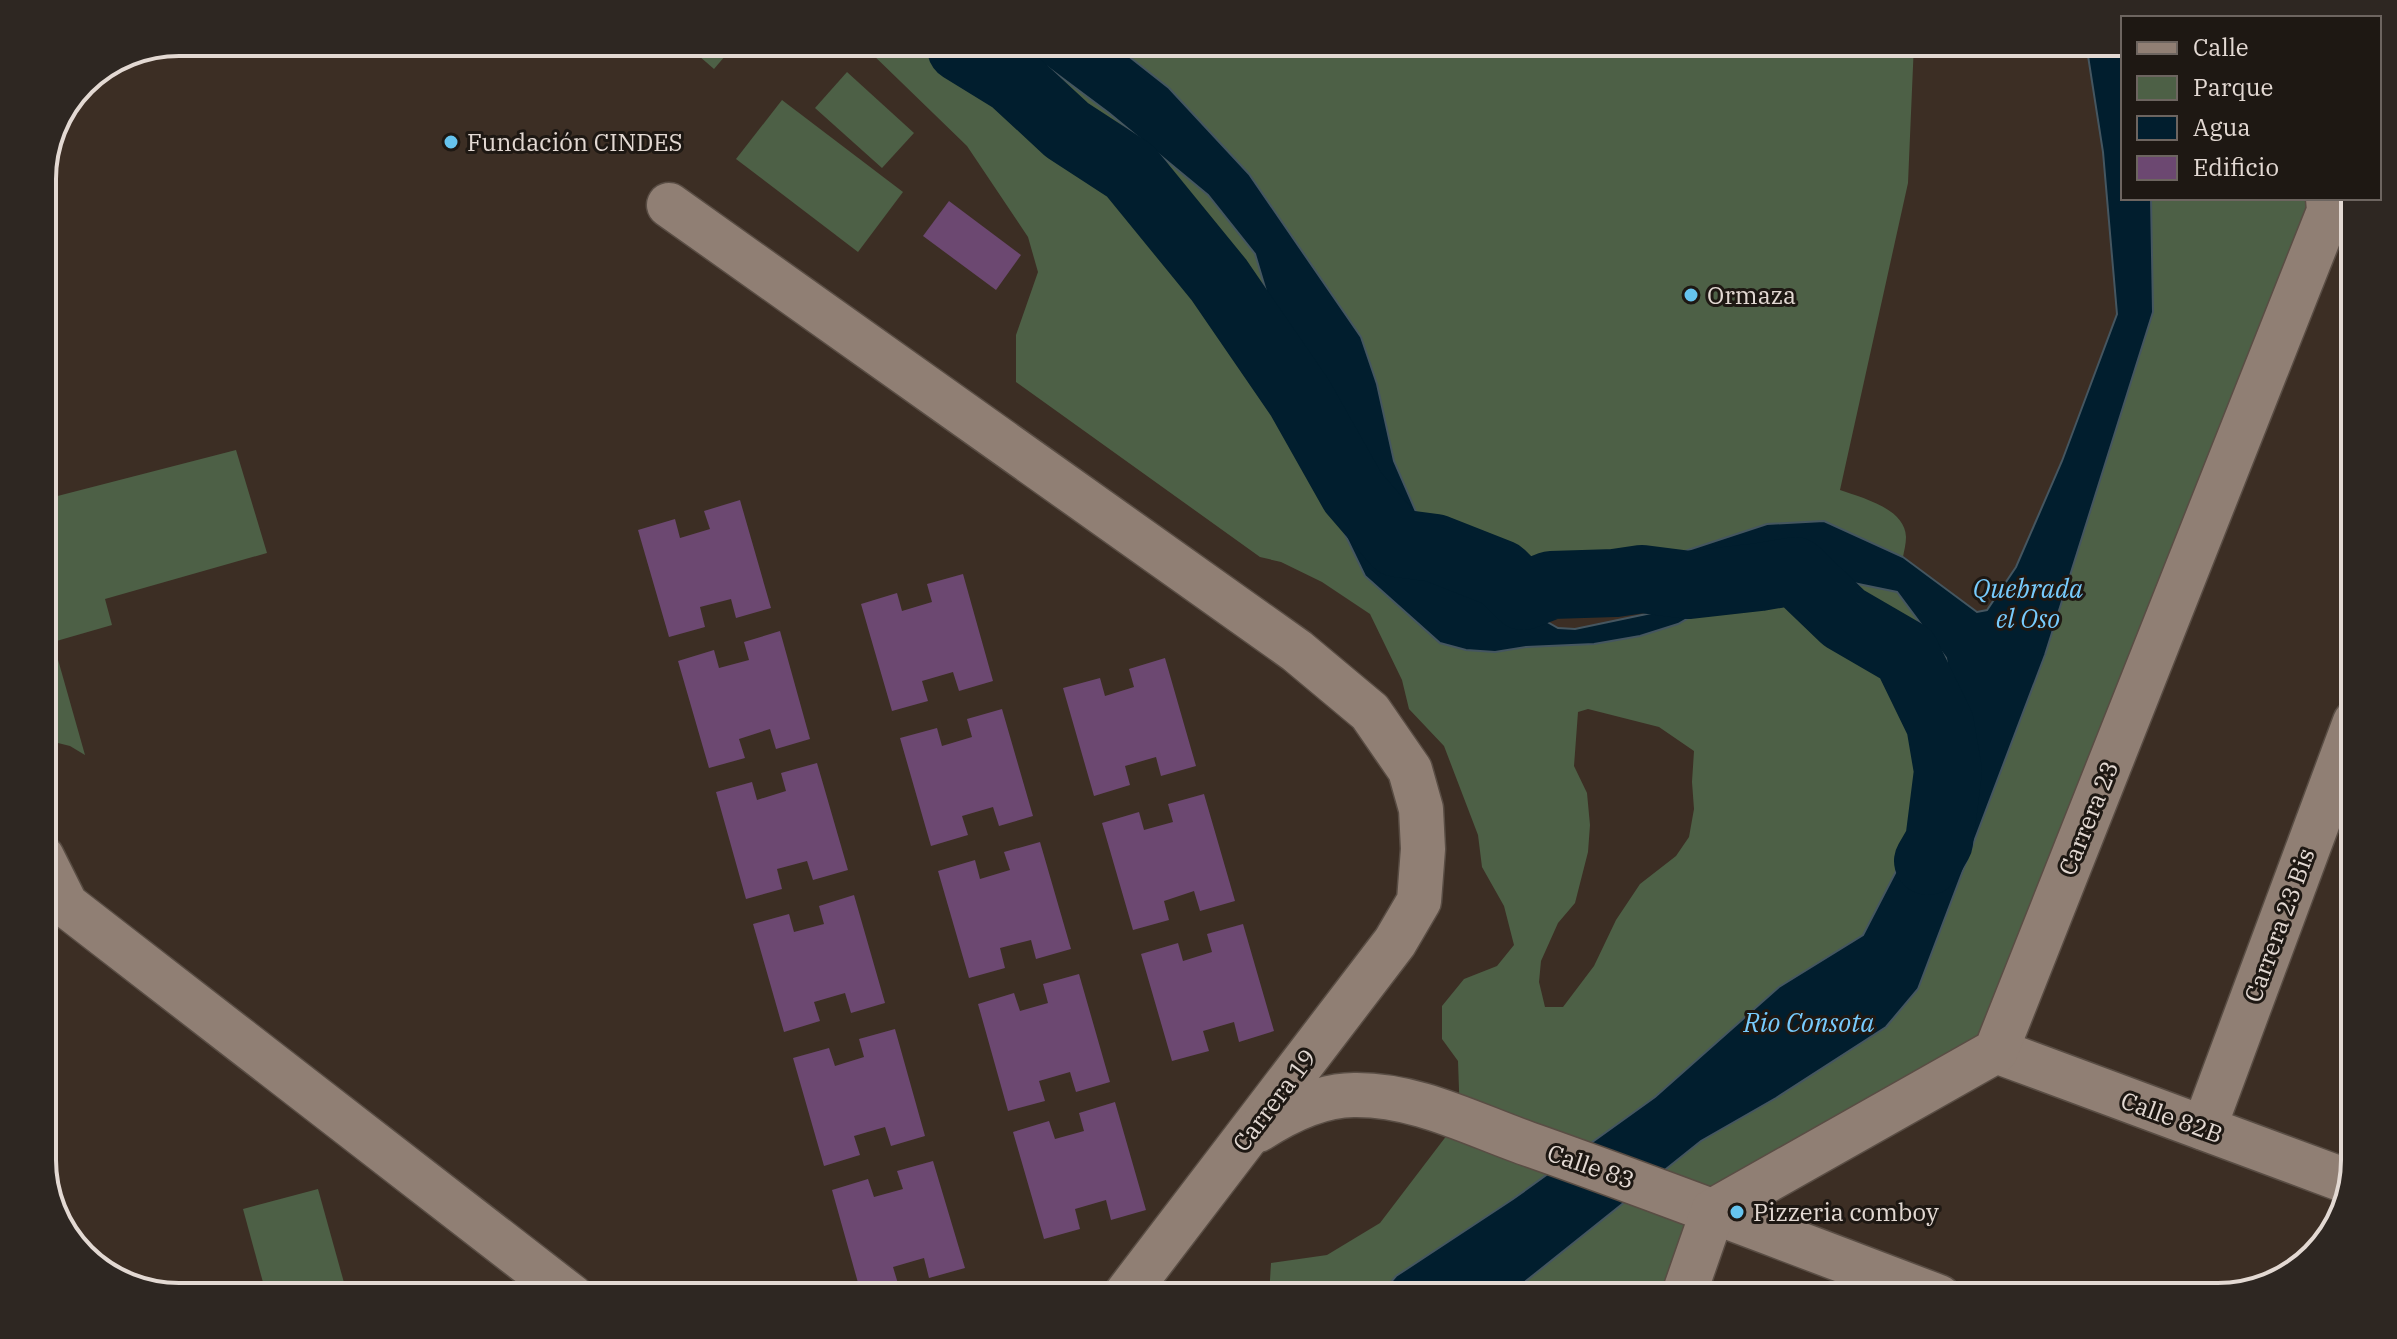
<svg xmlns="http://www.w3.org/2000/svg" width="2397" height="1339" viewBox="0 0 2397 1339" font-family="'IBM Plex Serif',serif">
	<rect width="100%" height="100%" fill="#3c2e24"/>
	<g fill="#4d6046" fill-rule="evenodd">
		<path d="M1914 43 1908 183 1840 490C1862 498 1905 508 1906 537 1906 544 1904 551 1903 557L1824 521 1767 524 1676 554 1638 561 1555 573 1501 574 1459 566 1435 548 1427 537 1394 461 1377 384 1330 291 1249 174 1169 88 1117 47Z"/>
		<path d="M1022 48 1109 113 1208 195 1255 254 1272 311 1318 432 1337 518 1365 576 1439 643 1495 652 1526 647 1594 644 1678 624 1760 577 1795 571 1897 592 1946 658 1957 726 1948 771 1863 935 1779 987 1655 1097 1513 1199 1396 1276 1378 1297H1269L1271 1263 1327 1255 1380 1223 1460 1118 1458 1061 1442 1039V1006L1464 979 1497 966 1514 945 1504 906 1482 867 1478 835 1444 746 1409 709 1402 680 1370 614 1322 582 1281 562 1260 557 1016 382V335L1038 272 1028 237 967 146 867 49ZM1588 709 1659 727 1694 751 1692 782 1694 809 1689 837 1676 856 1640 884 1616 920 1594 966 1563 1007H1545L1539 982 1541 961 1558 923 1575 903 1588 852 1590 825 1587 793 1574 766 1578 712Z"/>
		<path d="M691 49H731L714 69Z"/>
		<path d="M847 72 914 133 882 168 815 108Z"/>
		<path d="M782 100 903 192 858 252 736 159Z"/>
		<path d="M2151 198H2328L1996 1051 1713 1211 1683 1297H1506L1701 1141 1776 1098 1886 1027 1918 989 2045 655 2153 312Z"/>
		<path d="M236 450 267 553 105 599 112 625 53 642 85 755 70 746 42 739V500Z"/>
		<path d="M318 1189 348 1297H267L243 1209Z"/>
	</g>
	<path fill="#011e2e" stroke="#455660" stroke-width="2" fill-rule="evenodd" d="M2123 42V198H2151L2153 312 2045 655 1918 989 1886 1027 1776 1098 1701 1141 1506 1297H1378L1396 1276 1513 1199 1655 1097 1779 987 1863 935 1948 771 1957 726 1946 658 1897 592 1795 571 1760 577 1678 624 1640 636 1594 644 1526 647 1495 652 1466 650 1440 643 1365 576 1337 518 1318 432 1272 311 1255 254 1208 195 1109 113 1022 48 1117 47 1169 88 1249 174 1361 337 1377 384 1394 461 1427 537 1435 548 1459 566 1501 574 1555 573 1676 554 1767 524 1824 521 1903 557 1977 612 1987 610 2016 567 2062 461 2117 314 2103 152 2086 43ZM1642 579 1688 585 1656 612 1575 629 1558 628 1537 616 1523 596C1525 594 1531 588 1533 587 1555 578 1614 583 1642 579Z"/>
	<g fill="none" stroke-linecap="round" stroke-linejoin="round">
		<path stroke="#011e2e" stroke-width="68" d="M961 48 1013 80 1067 130 1130 171 1219 280 1300 398 1353 492 1397 543 1435 548 1501 574 1523 596 1551 585 1615 583 1642 579 1689 585 1760 577 1795 571 1844 618 1906 654 1940 724 1948 771 1939 842 1928 861"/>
	</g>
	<g fill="#6c4871">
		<path d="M949 201 1021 255 996 290 923 236Z"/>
		<path d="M740 500 771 608 736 618 731 599 700 607 705 627 669 637 638 530 675 519 680 538 710 529 704 511Z"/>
		<path d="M963 574 993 681 959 691 953 672 922 681 928 701 892 711 861 604 897 593 902 611 932 602 927 584Z"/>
		<path d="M780 631 810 739 776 749 770 729 739 739 745 758 709 768 678 661 714 650 719 668 749 660 744 642Z"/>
		<path d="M1165 658 1196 766 1161 776 1156 757 1125 766 1130 785 1094 796 1063 688 1100 678 1105 696 1134 687 1129 669Z"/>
		<path d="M1002 709 1033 816 999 826 993 807 962 816 968 835 931 846 900 738 937 728 942 746 972 737 967 719Z"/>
		<path d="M817 763 848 870 813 880 807 861 777 869 782 889 746 899 716 792 752 782 757 800 786 791 781 773Z"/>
		<path d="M1204 794 1235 901 1200 911 1194 891 1164 901 1169 920 1133 930 1102 823 1139 812 1144 830 1173 822 1168 804Z"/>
		<path d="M1040 842 1071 949 1036 959 1031 940 1000 948 1005 968 969 978 938 871 975 860 980 879 1010 870 1004 852Z"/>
		<path d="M854 895 885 1003 851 1013 845 993 814 1002 820 1021 784 1032 753 924 789 914 794 932 824 924 819 906Z"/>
		<path d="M1243 924 1274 1031 1239 1042 1234 1022 1203 1031 1209 1051 1172 1061 1141 954 1178 943 1183 961 1212 952 1207 934Z"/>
		<path d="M1079 974 1110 1082 1076 1092 1070 1072 1039 1081 1045 1101 1008 1111 978 1004 1014 993 1020 1011 1048 1003 1043 984Z"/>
		<path d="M895 1029 925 1136 891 1146 885 1127 854 1136 860 1155 824 1166 793 1058 829 1048 835 1066 864 1057 859 1039Z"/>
		<path d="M1115 1102 1146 1210 1111 1220 1106 1200 1075 1209 1080 1229 1044 1239 1013 1132 1049 1121 1055 1139 1084 1131 1079 1113Z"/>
		<path d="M933 1161 965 1268 929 1278 924 1258 893 1267 899 1287 862 1297 832 1190 868 1179 874 1197 903 1189 897 1171Z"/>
		<path d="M971 1288 974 1297H941V1296Z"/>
	</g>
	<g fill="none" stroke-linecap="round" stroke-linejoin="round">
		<g stroke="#594d44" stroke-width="47">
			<g id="minor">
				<path d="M669 205 1297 651 1370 712 1410 770 1421 809 1423 849 1419 901 1395 942 1124 1297"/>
				<path d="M42 857 66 905 572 1297"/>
				<path d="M1996 1051 2349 1182"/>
				<path d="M2204 1128 2355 722"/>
				<path d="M1258 1130C1286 1112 1320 1095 1354 1095 1418 1094 1475 1126 1534 1146 1670 1194 1804 1246 1939 1297"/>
				<path d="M1683 1297 1713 1211 1996 1051 2329 211 2328 198"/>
			</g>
		</g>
		<use href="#minor" stroke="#907f74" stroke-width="44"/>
	</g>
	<g fill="#66c4ef" stroke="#1e1813" stroke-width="3">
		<circle cx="451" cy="142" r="8"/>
		<circle cx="1691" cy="295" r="8"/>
		<circle cx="1737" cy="1212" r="8"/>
	</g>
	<g text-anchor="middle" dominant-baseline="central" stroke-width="6" stroke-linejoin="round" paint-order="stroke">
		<g font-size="24" fill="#e3d9d3" stroke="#1e1813" text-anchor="start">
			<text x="467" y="142">Fundación CINDES</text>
			<text x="1707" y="295">Ormaza</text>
			<text x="1753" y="1212">Pizzeria comboy</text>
		</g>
		<g font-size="24" fill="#e3d9d3" stroke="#1e1813">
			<text transform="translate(2088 818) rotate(-68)">Carrera 23</text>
			<text transform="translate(2279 925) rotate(-70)">Carrera 23 Bis</text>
			<text transform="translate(1274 1100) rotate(-53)">Carrera 19</text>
			<text transform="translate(2172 1117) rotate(20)">Calle 82B</text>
			<text transform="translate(1591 1166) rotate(19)">Calle 83</text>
		</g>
		<g font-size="26" font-style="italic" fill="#77cbfd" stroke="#1e1813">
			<text x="2028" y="588">Quebrada<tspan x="2028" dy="30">el Oso</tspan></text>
			<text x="1809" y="1022">Rio Consota</text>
		</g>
	</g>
	<path d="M0 0H2397V1339H0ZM179 56H2218A123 123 0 0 1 2341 179V1160A123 123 0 0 1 2218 1283H179A123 123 0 0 1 56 1160V179A123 123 0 0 1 179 56Z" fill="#2e2722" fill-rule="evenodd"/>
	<path fill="none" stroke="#e3d9d3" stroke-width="4" d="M179 56H2218A123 123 0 0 1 2341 179V1160A123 123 0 0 1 2218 1283H179A123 123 0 0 1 56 1160V179A123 123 0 0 1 179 56Z"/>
	<rect x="2121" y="16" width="260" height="184" fill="#1e1813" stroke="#6d6560" stroke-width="2"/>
	<rect x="2137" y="42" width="40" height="12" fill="#907f74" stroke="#6d6560" stroke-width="2"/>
	<text x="2193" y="56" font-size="24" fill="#e3d9d3">Calle</text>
	<rect x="2137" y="76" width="40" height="24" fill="#4d6046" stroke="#6d6560" stroke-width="2"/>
	<text x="2193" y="96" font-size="24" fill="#e3d9d3">Parque</text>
	<rect x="2137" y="116" width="40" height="24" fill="#011e2e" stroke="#6d6560" stroke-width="2"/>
	<text x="2193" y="136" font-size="24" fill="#e3d9d3">Agua</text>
	<rect x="2137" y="156" width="40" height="24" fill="#6c4871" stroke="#6d6560" stroke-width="2"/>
	<text x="2193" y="176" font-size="24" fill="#e3d9d3">Edificio</text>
</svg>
